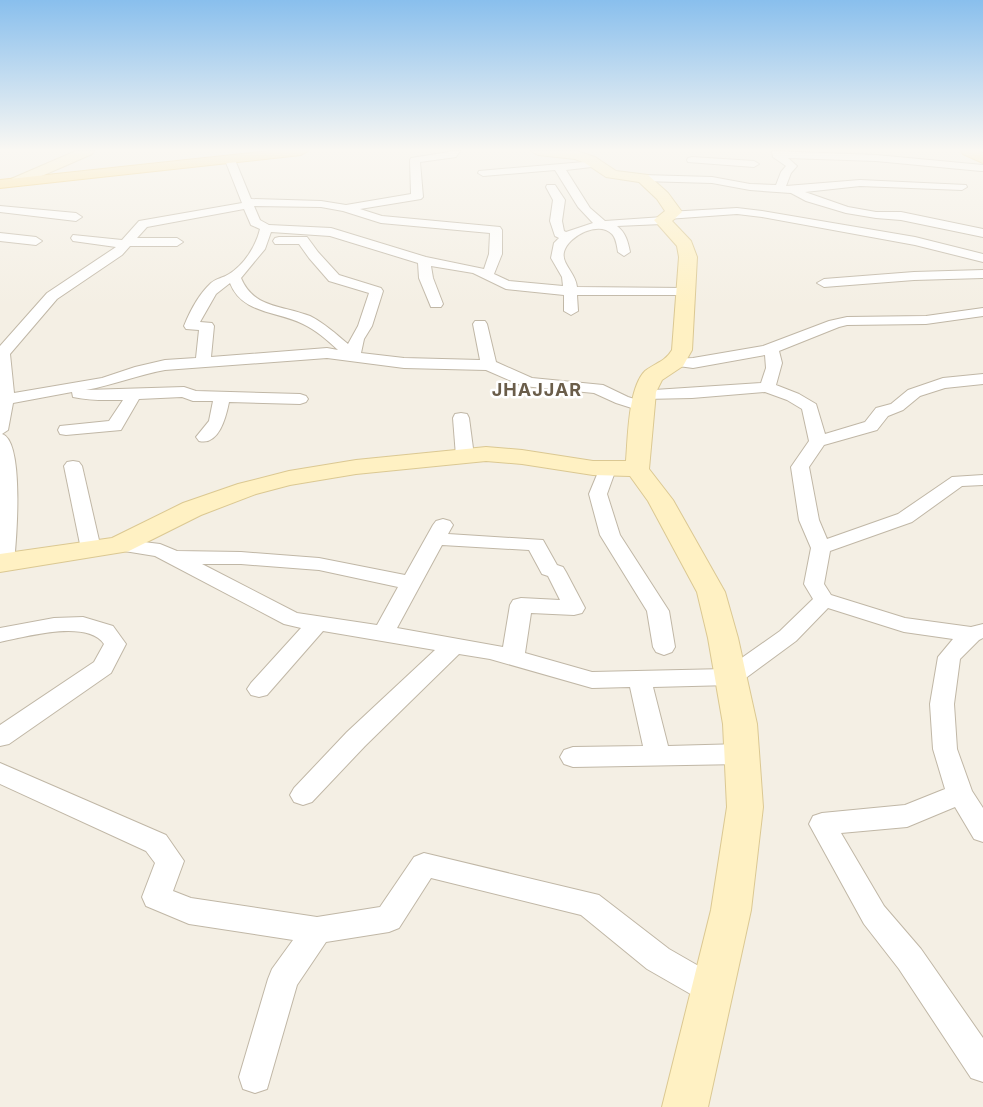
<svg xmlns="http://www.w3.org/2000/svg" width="983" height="1107" viewBox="0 0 983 1107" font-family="Inter,sans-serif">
	<rect width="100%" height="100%" fill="#f4efe4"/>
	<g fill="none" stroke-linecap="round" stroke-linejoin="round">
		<g stroke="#c0b7a6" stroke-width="2">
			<g id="street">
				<path d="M450 151H460L456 157 420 162 423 197 421 199 360 209 382 216 500 227 502 230V254L494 274 509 281 563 286 562 277 551 258 554 243 559 238 555 236 550 221 553 200 546 187 547 185H555L565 200 562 221 564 231 566 232 593 223 578 207 555 170 483 176 478 173 479 171 596 161 600 162 601 164 600 166 566 170 590 208 605 221 663 217 664 214 668 212 737 208 762 211 915 237 983 254V262L915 245 762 217 737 214 667 219 666 222 662 224 617 226C626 233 628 242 630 252L624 256 618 252C617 246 616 238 612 234 599 220 568 236 564 252 561 264 576 273 577 287L685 288 690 289 692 292 690 295H577L578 311 571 315 564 311V295L506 289 473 273 431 266 433 278 443 304 441 307H431L419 278 418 263 330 236 271 232 265 249 241 278C254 309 283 305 310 316 324 323 336 334 348 344L358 326 369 293 329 281 309 258 299 244H275L273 241 275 238 279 237H307L318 252 339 275 381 288 383 291 372 326 364 339 361 353 404 358 480 360 473 324 475 321H485L487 324 496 362 532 378 603 385 628 397 650 404 652 407 650 410H638L616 403 594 393 523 386 486 370 404 368 327 358 165 370C138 375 113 385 86 390L184 387 196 391 300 394 306 396 308 399 306 402 300 404 229 402C226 417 219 446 199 441L196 437 209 421 213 401H193L182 397 139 399 121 430 66 435 60 434 58 430 60 426 109 421 123 400C106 400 90 401 73 397L72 392 13 403 8 430 2 434C25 441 16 543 14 563L11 567 0 568V346L47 293 116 247 73 241 71 238 73 235 122 240 139 221 242 203 225 160 230 157 235 160 251 199 321 201 346 205 411 194 410 160 411 158 449 152ZM254 206 321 207 343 211 381 223 490 233 489 254 484 269 426 257 331 228 269 225 260 220ZM244 209 251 225 260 229C256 246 244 265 229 274 223 278 217 278 211 283 199 294 190 311 184 326L186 329 199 330 196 358 165 360 135 367 102 378 14 393 10 354 57 299 122 255 130 246H177L183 242 177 238H137L147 227ZM230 283C242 314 277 311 303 324 316 330 327 340 338 350L327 348 211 357 214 326 212 323 200 322 216 294Z"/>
				<path d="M772 151 876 155 983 165V171H981L876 161 788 158 797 166 791 173 786 186 860 180 966 185 967 187 962 190 860 186 805 192 848 207 876 212H901L983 229V237L901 220 876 218 846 213 806 201 791 193 750 190 712 183 643 181 638 178 643 175 712 177 750 184 776 185 781 172 786 166 773 157Z"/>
				<path d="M692 157 754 161 759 164 754 167 688 162 687 160 688 158Z"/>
				<path d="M0 206 76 213 82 217 76 221 0 212Z"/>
				<path d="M0 233 36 237 42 241 36 245 0 241Z"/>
				<path d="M983 270V278L914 280 824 287 817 283 824 279 914 272Z"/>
				<path d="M983 308V316L926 324 847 325 839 327 779 351 782 363 776 385 799 394 816 404 825 434 865 422 876 408 891 404 908 390 943 378 983 374V384L945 388 920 396 903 410 888 416 877 430 824 445 809 467 819 520 827 539 898 514 952 477 983 475V485L962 486 912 522 830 551 824 584 831 595 905 618 971 627 983 624V638L979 640 960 659 954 704 957 749 972 791 983 808V842L974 839 955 807 907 827 841 833 884 906 921 949 983 1038V1082L971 1078 899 969 864 924 809 824 813 816 822 813 905 805 945 789 933 749 930 704 938 657 953 639 904 632 828 608 796 641 739 683 731 685 653 687 668 746 742 744 751 747 754 754 751 761 742 764 573 767 564 764 560 757 564 750 573 747 643 746 630 687 592 688 490 659 459 654 365 746 312 802 303 805 294 802 290 795 294 788 347 732 435 650 323 631 267 695 259 697 251 695 247 689 251 683 301 628 284 624 155 556 112 549 109 545 112 541 119 539 160 544 177 551 241 552 319 558 405 575 433 525 436 521 443 519 450 521 453 525 448 534 543 540 557 565 563 567 566 572 585 608 582 613 574 615 531 613 525 653 592 672 726 669 780 631 813 599 804 584 811 548 799 520 791 467 809 441 802 409 787 400 765 392 692 398 645 399 639 397 637 394 639 391 761 383 766 368 765 355 693 368 671 365 668 362 671 359 693 358 763 346 829 321 847 317 926 316ZM442 545 529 550 542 574 548 576 560 600 521 598 513 600 510 605 503 647 397 628ZM202 564H241L319 570 398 587 377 625 297 613Z"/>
				<path d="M461 413 467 414 469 418 474 456 471 460 465 461 459 460 456 456 453 418 455 414Z"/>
				<path d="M73 461 79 462 82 466 101 549 98 553 91 555 84 553 81 549 64 466 67 462Z"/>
				<path d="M607 464 613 465 616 469 607 494 620 535 669 611 675 647 672 652 664 655 656 652 653 647 647 611 600 535 589 494 601 465Z"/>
				<path d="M83 617 113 626 126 644 111 673 9 744 0 746V725L94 662 104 644C87 619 25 637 0 642V628L54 618Z"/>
				<path d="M0 763 166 835 184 861 173 891 191 898 317 917 380 907 414 857 424 853 599 895 669 949 723 980 727 990 723 1000 712 1005 701 1000 647 969 581 915 431 878 399 928 389 932 326 942 297 985 267 1089 255 1093 243 1089 239 1077 268 979 272 969 293 940 189 924 146 906 142 897 155 863 146 851 0 784Z"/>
			</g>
		</g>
		<g stroke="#dbc892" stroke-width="2">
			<g id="secondary">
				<path d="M76 151H94L92 154 21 185H11L9 182 11 179Z"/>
				<path d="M531 151H577L595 157 616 171 648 175 668 193 682 212 672 221 691 241 697 257 692 350 683 366 662 380 656 392 649 469 673 500 725 592 738 638 757 724 763 807 751 910 708 1107H662L711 910 727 807 723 724 708 638 697 592 648 501 630 476 593 475 522 464 486 461 356 474 290 485 256 494 201 515 129 551 0 572V554L112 538 183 503 238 484 289 471 356 460 486 447 522 450 593 461H626C628 438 628 388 645 371 655 363 665 362 672 350L679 257 677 246 654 220 665 211 657 199 639 182 606 177 585 163 575 159 538 155Z"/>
			</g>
		</g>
		<g stroke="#ecc25a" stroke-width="2">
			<g id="primary">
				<path d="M271 151H308L301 155 0 188V180Z"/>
				<path d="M961 151H978L983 153V163L963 154Z"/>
			</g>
		</g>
		<use href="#street" fill="#fff" fill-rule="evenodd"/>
		<use href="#secondary" fill="#fff1c3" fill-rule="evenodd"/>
		<use href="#primary" fill="#ffe192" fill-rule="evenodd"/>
	</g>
	<linearGradient id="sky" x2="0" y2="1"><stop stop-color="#89bfed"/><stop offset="0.49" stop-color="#faf8f3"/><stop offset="1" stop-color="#faf8f3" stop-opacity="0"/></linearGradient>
	<rect width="983" height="306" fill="url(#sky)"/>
	<g text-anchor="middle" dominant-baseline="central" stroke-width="5" stroke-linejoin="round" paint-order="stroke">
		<g font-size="18" font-weight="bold" letter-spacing="1" fill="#6a5d4a" stroke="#fff">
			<text x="537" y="389">JHAJJAR</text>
		</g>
	</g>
</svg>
